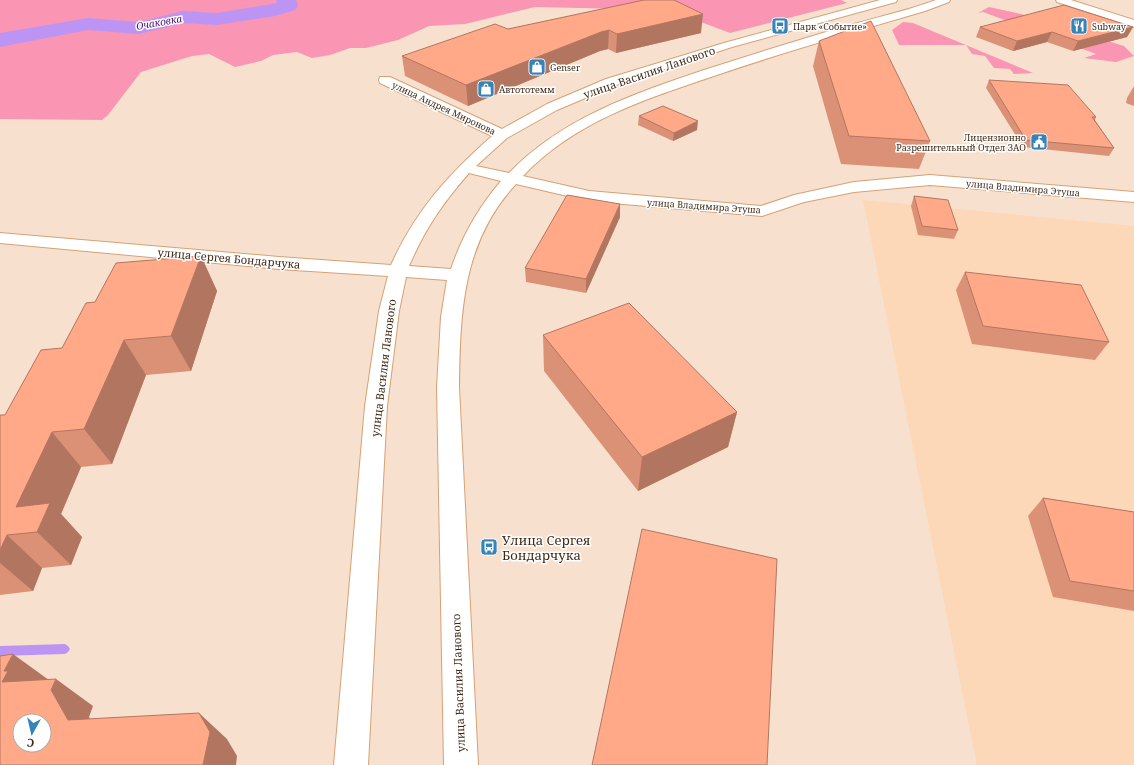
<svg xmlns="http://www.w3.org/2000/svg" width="1134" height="765" viewBox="0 0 1134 765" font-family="'Noto Serif',serif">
	<rect width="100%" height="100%" fill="#f7e1ce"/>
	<path fill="#fcd7b8" d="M863 200 1134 226V765H977Z"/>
	<g fill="#fa96b3">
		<path d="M0 0H841L847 3 730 33 669 10 535 7 465 24 429 26 398 40 366 48H350L330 55 312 58 297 52 273 55 261 61 235 67 209 54 192 56 141 72 108 115 102 120 0 119Z"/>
		<path d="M989 7 1021 14 1124 46 1134 56 1116 62 1084 58 1096 54 983 12 978 13Z"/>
		<path d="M903 22 913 23 1033 73 1014 74 1010 69 994 68 985 56 972 54 966 45H899L892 30Z"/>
	</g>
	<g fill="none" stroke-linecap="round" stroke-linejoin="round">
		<path fill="#bc95f4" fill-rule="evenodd" d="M65 644 68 646 70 649 68 652 65 654 0 656V646Z"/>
		<path fill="#bc95f4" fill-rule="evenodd" d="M276 0H296L298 6 295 10 275 16 217 25 183 23 139 34 88 30 0 47V33L88 18 139 22 183 11 217 13 272 4 277 3Z"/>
		<g stroke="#d6a174" stroke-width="2">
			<path id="minor" d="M880 0H897L896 2 732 47 616 85 557 110 507 138 476 166 509 173C562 118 633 94 704 70 754 54 804 38 854 24 882 16 909 10 936 0H950L949 2 925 11C854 32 784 52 714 76 645 99 574 122 523 176L589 191 761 206 794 195 854 182 930 175 1134 192V202L930 185 854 192 804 202 762 216 589 201 516 184C462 242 460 313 459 387L478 765H444L437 387 441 317 447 280 406 277 399 311 387 406 368 765H334L365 406 379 311 388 276 279 269 0 243V233L279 257 391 265C416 210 448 175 492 136L380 83 379 80 380 77H390L502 129 547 104 606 79 724 43ZM469 173 501 181C479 207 462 236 451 269L409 266C425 229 442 204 469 173Z"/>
		</g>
		<g stroke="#d6a174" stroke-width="2">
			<path id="major" d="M1056 0H1071L1134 20V27L1057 2Z"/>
		</g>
		<use href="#minor" fill="#fff" fill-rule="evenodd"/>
		<use href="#major" fill="#fff" fill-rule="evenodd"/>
	</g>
	<g fill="#db9176">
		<path d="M644 0 701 33 616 53 608 49 600 51 468 106 405 76 402 56 508 29Z"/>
		<path d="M980 27H1133L1127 37 1073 51 1047 42 1013 51 976 37Z"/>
		<path d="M819 41 930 141 919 169 841 164 813 66Z"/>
		<path d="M989 80 1096 117 1095 120 1114 148 1109 156 1023 147 986 88Z"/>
		<path d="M1134 86V106L1126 103 1127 98Z"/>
		<path d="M639 116 697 130 673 141 638 125Z"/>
		<path d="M914 196 958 230 954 239 918 235 911 206Z"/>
		<path d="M620 217 586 293 526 282 525 268Z"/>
		<path d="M201 256 217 291 191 371 146 375 112 464 81 467 61 514 82 537 71 565 42 568 33 591 0 595V415H5L62 348Z"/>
		<path d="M965 272 1109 342 1095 360 972 344 956 290Z"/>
		<path d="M543 335 737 412 728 447 638 491 544 371Z"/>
		<path d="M1043 498 1134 512V611L1053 597 1028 516Z"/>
	</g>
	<g fill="#b27660">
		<path d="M703 14 701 33 616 53 617 34Z"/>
		<path d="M1133 27 1127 37 1073 51 1078 41Z"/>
		<path d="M609 30 608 49 600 51 468 106 466 85 601 32Z"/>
		<path d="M1052 32 1047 42 1013 51 1017 41Z"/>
		<path d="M698 121 697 130 673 141 674 133Z"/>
		<path d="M620 204V217L586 293V279Z"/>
		<path d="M201 256 217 291 191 371 171 336Z"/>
		<path d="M124 340 146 375 112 464 84 429Z"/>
		<path d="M737 412 728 447 638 491 642 457Z"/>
		<path d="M52 432 81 467 61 514 82 537 71 565 37 532 16 507Z"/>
		<path d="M7 535 42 568 33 591 0 563V550Z"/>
		<path d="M13 654 53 683 2 682 4 671Z"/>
		<path d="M56 679 93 706 89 717 106 745 68 720 51 690Z"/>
		<path d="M199 713 227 739 237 756 236 765H203Z"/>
	</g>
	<g fill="#ffa989" stroke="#b27660" fill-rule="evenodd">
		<path d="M644 0H674L703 14 617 34 609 30 601 32 466 85 402 56 495 24 508 29Z"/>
		<path d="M1064 5 1133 27 1078 41 1052 32 1017 41 980 27Z"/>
		<path d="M871 21 930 141 849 136 819 41Z"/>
		<path d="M989 80 1068 85 1096 117H1092L1114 148 1026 140Z"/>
		<path d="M663 106 698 121 674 133 639 116Z"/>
		<path d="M567 195 620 204 586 279 525 268Z"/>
		<path d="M914 196 948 200 958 230 922 226Z"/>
		<path d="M201 256 171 336 124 340 84 429 52 432 16 507 50 503 37 532 7 535 0 550V415H5L41 350 62 348 86 303 95 302 116 263Z"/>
		<path d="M965 272 1081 285 1109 342 983 326Z"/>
		<path d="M629 303 737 412 642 457 543 335Z"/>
		<path d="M1043 498 1134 512V591L1070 581Z"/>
		<path d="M642 529 777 559 767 765H592Z"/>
		<path d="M13 654 4 671H8L2 682 56 679 51 690 68 720 199 713 210 732 203 765H0V656ZM20 721H44V745H20Z"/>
	</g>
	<defs>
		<g id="bus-square" transform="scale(0.9)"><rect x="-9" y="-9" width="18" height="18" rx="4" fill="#3782b6" stroke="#fff"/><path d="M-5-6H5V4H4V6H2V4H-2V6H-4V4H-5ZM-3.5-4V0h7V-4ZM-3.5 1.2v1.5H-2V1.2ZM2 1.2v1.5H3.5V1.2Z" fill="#fff"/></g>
		<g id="restaurant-square" transform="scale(0.9)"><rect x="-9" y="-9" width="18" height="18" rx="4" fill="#3782b6" stroke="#fff"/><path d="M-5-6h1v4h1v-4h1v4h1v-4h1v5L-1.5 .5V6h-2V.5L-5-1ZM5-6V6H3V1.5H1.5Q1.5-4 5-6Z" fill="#fff"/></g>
		<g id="shop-square" transform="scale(0.9)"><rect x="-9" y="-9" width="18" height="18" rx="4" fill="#3782b6" stroke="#fff"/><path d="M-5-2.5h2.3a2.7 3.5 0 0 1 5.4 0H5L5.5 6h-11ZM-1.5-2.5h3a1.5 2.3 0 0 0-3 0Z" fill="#fff"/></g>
		<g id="civic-square" transform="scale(0.9)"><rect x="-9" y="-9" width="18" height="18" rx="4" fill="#3782b6" stroke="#fff"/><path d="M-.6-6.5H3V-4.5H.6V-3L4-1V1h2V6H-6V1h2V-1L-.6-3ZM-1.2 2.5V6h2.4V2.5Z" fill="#fff"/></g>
	</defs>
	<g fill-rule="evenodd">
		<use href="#bus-square" x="780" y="26"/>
		<use href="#restaurant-square" x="1079" y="26"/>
		<use href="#shop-square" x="537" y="67"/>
		<use href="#shop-square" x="486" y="89"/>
		<use href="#civic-square" x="1039" y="142"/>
		<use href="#bus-square" x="489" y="547"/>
	</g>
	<g text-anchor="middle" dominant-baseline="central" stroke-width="3" stroke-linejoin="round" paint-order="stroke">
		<g font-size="9" fill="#3f2a17" stroke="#fff" text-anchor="start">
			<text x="793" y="26">Парк «Событие»</text>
			<text x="1092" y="26">Subway</text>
			<text x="550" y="67">Genser</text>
			<text x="499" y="89">Автототемм</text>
			<text x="1026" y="137" text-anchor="end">Лицензионно<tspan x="1026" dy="10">Разрешительный Отдел ЗАО</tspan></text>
		</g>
		<g font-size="9" fill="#3f2a17" stroke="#fff">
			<text transform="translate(444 108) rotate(25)">улица Андрея Миронова</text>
			<text transform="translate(1023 188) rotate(5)">улица Владимира Этуша</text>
			<text transform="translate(704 206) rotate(4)">улица Владимира Этуша</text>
		</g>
		<g font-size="10" font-style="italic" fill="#4a0b7e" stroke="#fff">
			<text transform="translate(159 22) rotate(-10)">Очаковка</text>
		</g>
		<g font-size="11" fill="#3f2a17" stroke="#fff">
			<text transform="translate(649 72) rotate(-19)">улица Василия Ланового</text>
			<text transform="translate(229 258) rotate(5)">улица Сергея Бондарчука</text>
			<text transform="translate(383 368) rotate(-83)">улица Василия Ланового</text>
			<text transform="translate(458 683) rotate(-92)">улица Василия Ланового</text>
		</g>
		<g font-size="13" fill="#3f2a17" stroke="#fff" text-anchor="start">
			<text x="502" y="540">Улица Сергея<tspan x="502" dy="15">Бондарчука</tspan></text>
		</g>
	</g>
	<g transform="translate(32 733) rotate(188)"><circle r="19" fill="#ffffff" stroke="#b2aaa2"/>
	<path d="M0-3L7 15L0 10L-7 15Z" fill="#3782b6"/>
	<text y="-6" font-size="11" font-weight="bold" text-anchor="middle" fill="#3f2a17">С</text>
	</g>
</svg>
